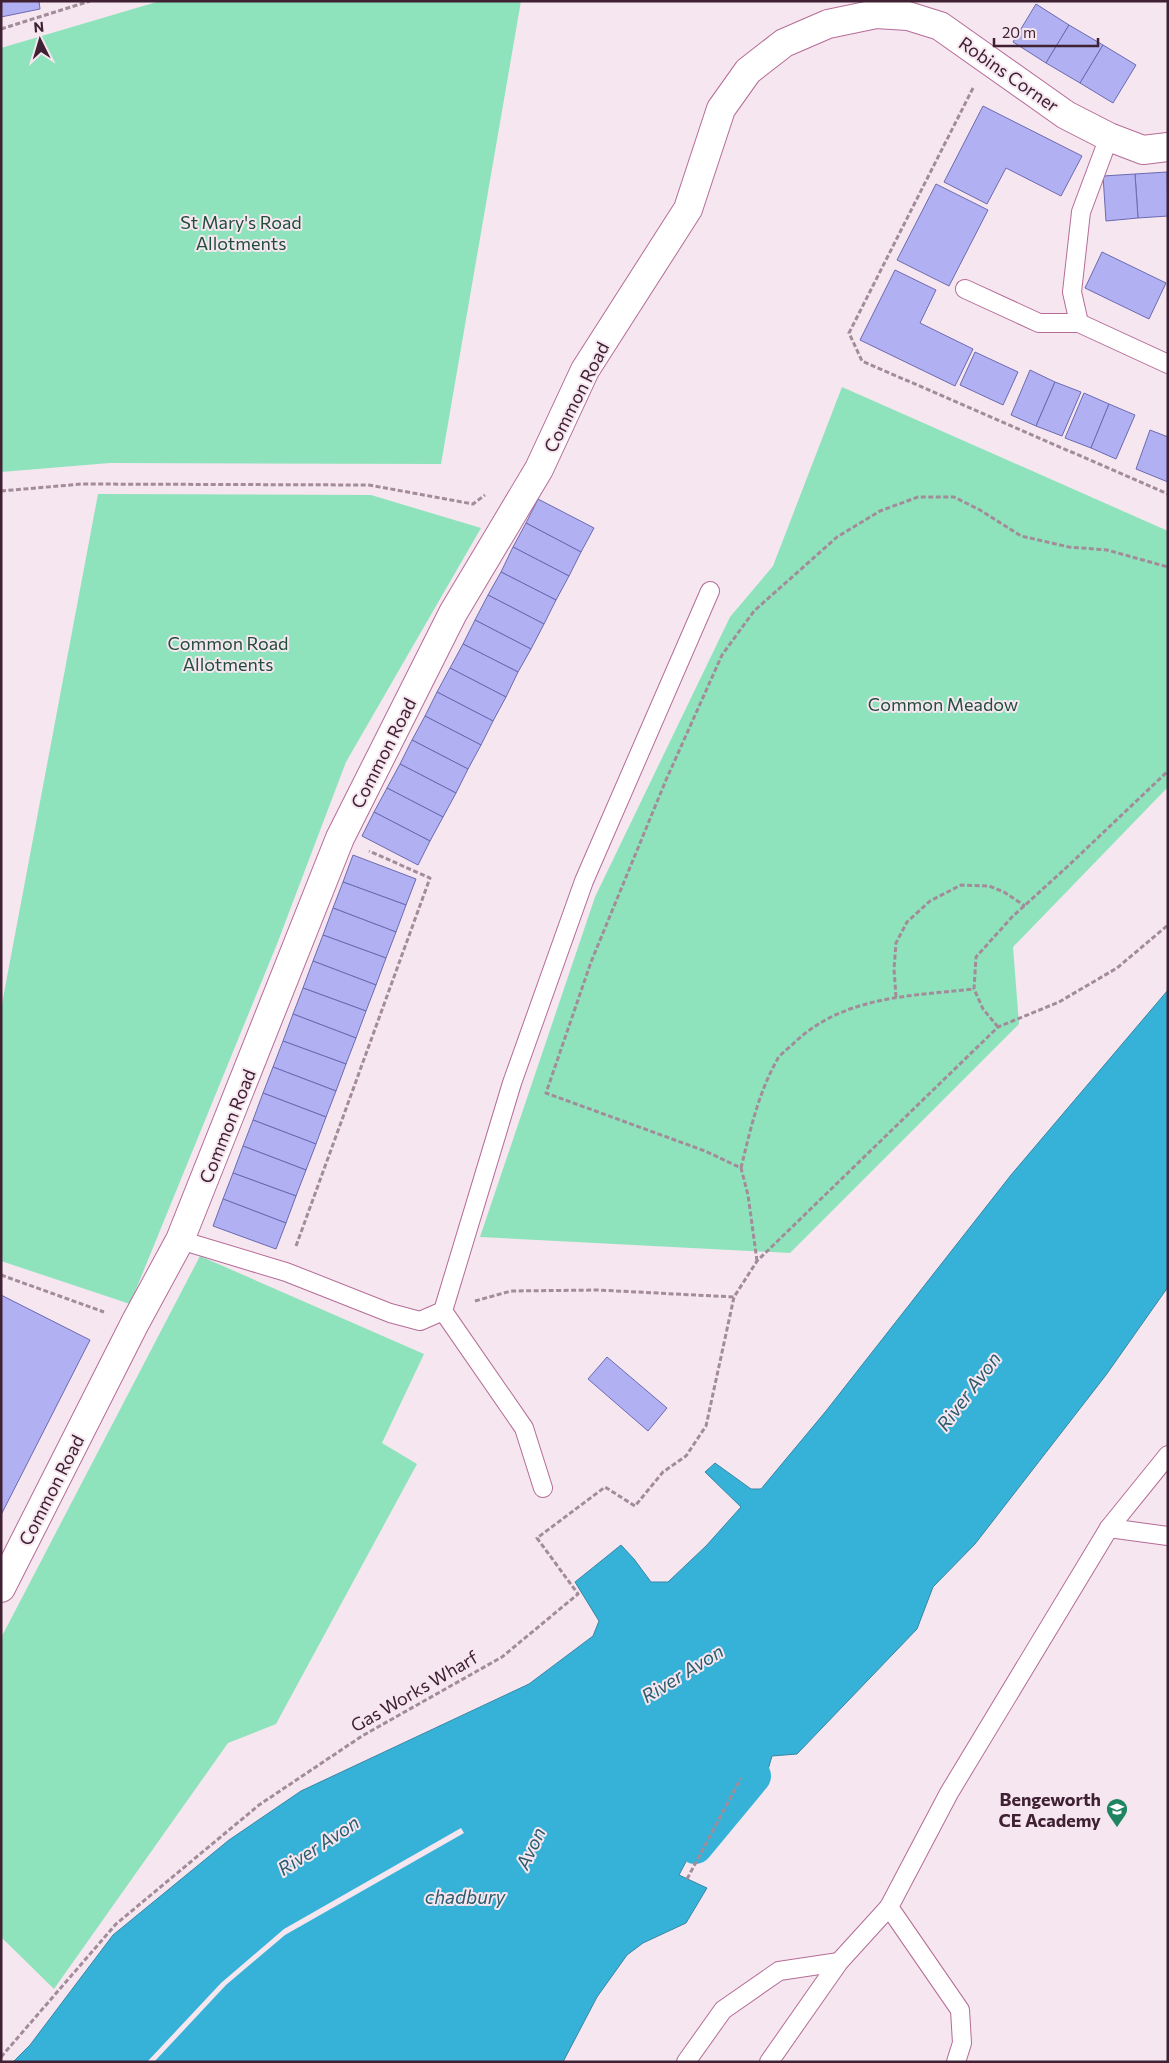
<svg xmlns="http://www.w3.org/2000/svg" width="1169" height="2063" viewBox="0 0 1169 2063" font-family="Commissioner,sans-serif">
	<rect width="100%" height="100%" fill="#f6e6ef"/>
	<g fill="#8fe3bc">
		<path d="M160 1H521L441 464 110 463 1 472V48Z"/>
		<path d="M842 387 1168 531V787L1013 947 1019 1024 790 1253 480 1237 595 897 730 617 773 566Z"/>
		<path d="M98 494 371 495 481 528 346 762 277 944 130 1304 1 1261V1009Z"/>
		<path d="M200 1256 424 1354 382 1443 417 1464 276 1724 228 1743 54 1989 1 1937V1638Z"/>
	</g>
	<path fill="#36b2d8" stroke="#3986a6" d="M1168 990V1287L1106 1375 975 1544 933 1587 917 1629 797 1754 772 1756 767 1773 733 1778 711 1814 679 1875 707 1888 686 1923 643 1943 627 1955 597 1997 563 2062H13L30 2045 113 1935 229 1840 301 1791 529 1684 593 1636 599 1621 575 1582 621 1545 634 1559 651 1582H668L706 1546 741 1507 705 1472 715 1463 751 1489H761L826 1411 1011 1175Z"/>
	<path fill="#f6e6ef" d="M461 1828 464 1833 285 1935 226 1985 154 2062H147L221 1983 284 1929Z"/>
	<g fill="none" stroke-linecap="round" stroke-linejoin="round">
		<path stroke="#36b2d8" stroke-width="36" d="M695 1846 753 1776"/>
	</g>
	<g fill="#b0b0f3" stroke="#6c6ab1">
		<path d="M1 1H39L40 9 1 17Z"/>
		<path d="M1036 4 1069 25 1046 63 1013 42Z"/>
		<path d="M1069 25 1103 45 1080 83 1046 63Z"/>
		<path d="M1103 45 1136 65 1113 103 1080 83Z"/>
		<path d="M983 106 1082 156 1061 196 1006 168 987 204 944 182Z"/>
		<path d="M1167 172 1168 216 1138 218 1135 174Z"/>
		<path d="M1135 174 1138 218 1106 221 1103 176Z"/>
		<path d="M936 184 988 210 949 286 897 260Z"/>
		<path d="M1102 252 1166 283 1149 319 1085 288Z"/>
		<path d="M895 270 936 290 920 323 973 349 955 386 860 340Z"/>
		<path d="M975 352 1018 372 1003 405 960 385Z"/>
		<path d="M1030 370 1055 382 1036 426 1011 415Z"/>
		<path d="M1055 382 1081 392 1062 436 1036 426Z"/>
		<path d="M1084 393 1109 404 1091 448 1065 438Z"/>
		<path d="M1109 404 1135 415 1116 459 1091 448Z"/>
		<path d="M1150 430 1168 437V482L1136 469Z"/>
		<path d="M538 499 594 528 581 552 526 523Z"/>
		<path d="M526 523 581 552 569 576 513 547Z"/>
		<path d="M513 547 569 576 556 600 501 572Z"/>
		<path d="M501 572 556 600 544 624 488 595Z"/>
		<path d="M488 595 544 624 531 649 475 620Z"/>
		<path d="M475 620 531 649 518 672 463 644Z"/>
		<path d="M463 644 518 672 506 697 450 668Z"/>
		<path d="M450 668 506 697 493 721 437 692Z"/>
		<path d="M437 692 493 721 481 745 425 716Z"/>
		<path d="M425 716 481 745 468 769 412 740Z"/>
		<path d="M412 740 468 769 456 793 400 764Z"/>
		<path d="M400 764 456 793 443 817 387 788Z"/>
		<path d="M387 788 443 817 430 841 374 812Z"/>
		<path d="M374 812 430 841 418 865 362 836Z"/>
		<path d="M353 855 416 879 406 905 343 882Z"/>
		<path d="M343 882 406 905 396 932 333 908Z"/>
		<path d="M333 908 396 932 386 958 323 935Z"/>
		<path d="M323 935 386 958 376 985 313 961Z"/>
		<path d="M313 961 376 985 366 1011 303 988Z"/>
		<path d="M303 988 366 1011 356 1038 293 1014Z"/>
		<path d="M293 1014 356 1038 346 1064 283 1041Z"/>
		<path d="M283 1041 346 1064 336 1091 273 1067Z"/>
		<path d="M273 1067 336 1091 326 1117 263 1093Z"/>
		<path d="M263 1093 326 1117 316 1144 253 1120Z"/>
		<path d="M253 1120 316 1144 306 1170 243 1146Z"/>
		<path d="M243 1146 306 1170 296 1196 233 1173Z"/>
		<path d="M233 1173 296 1196 286 1223 223 1199Z"/>
		<path d="M223 1199 286 1223 276 1249 213 1226Z"/>
		<path d="M1 1295 90 1340 1 1515Z"/>
		<path d="M607 1357 667 1408 648 1431 588 1379Z"/>
	</g>
	<g fill="none" stroke-linecap="round" stroke-linejoin="round">
		<g stroke="#b56c98" stroke-width="20">
			<g id="lane">
				<path d="M1109 137 1081 212 1072 292 1079 323 1168 364"/>
				<path d="M965 289 1039 323H1079"/>
				<path d="M180 1240 286 1272 390 1313 420 1321 443 1311 512 1083 584 881 710 591"/>
				<path d="M443 1311 524 1428 543 1488"/>
				<path d="M1109 1528 1168 1536"/>
				<path d="M889 1907 960 2010 962 2043 956 2062"/>
				<path d="M686 2062 723 2010 779 1971 839 1962"/>
				<path d="M769 2062 839 1962 889 1907 949 1793 1109 1528 1168 1455"/>
			</g>
		</g>
		<g stroke="#b56c98" stroke-width="30">
			<path id="street" d="M1 1588 135 1323 180 1240 340 838 453 613 539 469 585 370 688 209 721 109 748 71 784 43 828 24 876 14 908 16 940 26 1066 115 1109 137 1143 150 1168 147"/>
		</g>
		<g stroke="#a38c99" stroke-width="3" stroke-dasharray="5 2.5" stroke-linecap="butt">
			<path d="M1 29 90 1"/>
			<path d="M973 88 849 333 862 361 1168 494"/>
			<path d="M1 491 82 484 369 485 473 504 485 495"/>
			<path d="M896 997 894 969 896 943 907 922 930 901 961 885 989 886 1004 892 1025 906"/>
			<path d="M998 1027 983 1009 974 989 976 957 1012 917 1068 866 1168 771"/>
			<path d="M741 1168C750 1131 758 1094 777 1060 780 1054 788 1049 793 1044 842 996 910 996 974 989"/>
			<path d="M296 1246 430 878 369 851"/>
			<path d="M757 1261 748 1195 741 1168 705 1151 546 1093 591 962 666 780 722 655 754 611 837 537 880 511 918 497H954L980 510 1021 536 1069 547 1107 550 1168 567"/>
			<path d="M1 1275 104 1312"/>
			<path d="M475 1301 511 1291 598 1290 734 1297"/>
			<path d="M687 1879 741 1778"/>
			<path d="M1 2057 116 1924 259 1805 362 1736 502 1657 578 1594 537 1538 605 1487 635 1506 663 1472 686 1456 706 1426 734 1297 757 1261 998 1027 1059 1002 1117 968 1168 925"/>
		</g>
		<use href="#lane" stroke="#fff" stroke-width="18"/>
		<use href="#street" stroke="#fff" stroke-width="28"/>
	</g>
	<defs>
		<g id="school-pin" transform="scale(1.125)"><path d="M0 17L-7.5 6A9.5 9.5 0 1 1 7.5 6Z" fill="#1f8560" stroke="#f6e6ef"/><path d="M0-5L7-2L0 1L-7-2ZM-4 1L0 2.5L4 1V4Q0 6-4 4Z" fill="#fff"/></g>
	</defs>
	<g fill-rule="evenodd">
		<use href="#school-pin" x="1117" y="1809"/>
	</g>
	<g text-anchor="middle" dominant-baseline="central" stroke-width="4" stroke-linejoin="round" paint-order="stroke">
		<g font-size="18" fill="#3f2133" stroke="#f6e6ef">
			<text transform="translate(1009 74) rotate(35)">Robins Corner</text>
			<text transform="translate(576 397) rotate(-63)">Common Road</text>
			<text transform="translate(383 753) rotate(-63)">Common Road</text>
			<text transform="translate(227 1126) rotate(-68)">Common Road</text>
			<text transform="translate(51 1490) rotate(-63)">Common Road</text>
			<text transform="translate(414 1691) rotate(-30)">Gas Works Wharf</text>
		</g>
		<g font-size="18" fill="#214d3b" stroke="#f6e6ef">
			<text x="241" y="222">St Mary's Road<tspan x="241" dy="21">Allotments</tspan></text>
			<text x="228" y="643">Common Road<tspan x="228" dy="21">Allotments</tspan></text>
			<text x="943" y="704">Common Meadow</text>
		</g>
		<g font-size="18" font-weight="bold" fill="#3f2133" stroke="#f6e6ef" text-anchor="end">
			<text x="1101" y="1799">Bengeworth<tspan x="1101" dy="21">CE Academy</tspan></text>
		</g>
		<g font-size="19" font-style="italic" fill="#2b5c6d" stroke="#f6e6ef">
			<text transform="translate(968 1391) rotate(-53)">River Avon</text>
			<text transform="translate(682 1673) rotate(-32)">River Avon</text>
			<text transform="translate(318 1845) rotate(-33)">River Avon</text>
			<text transform="translate(530 1848) rotate(-65)">Avon</text>
			<text x="465" y="1896">chadbury</text>
		</g>
	</g>
	<rect width="1169" height="2063" fill="none" stroke="#3f2133" stroke-width="5"/>
	<g transform="translate(40 40) rotate(355)" stroke="#f6e6ef" stroke-width="4" paint-order="stroke">
	<path d="M0-4L9 19L0 12L-9 19Z" fill="#3f2133"/>
	<text y="-8" font-size="14" font-weight="bold" text-anchor="middle" fill="#3f2133">N</text>
	</g>
	<path d="M994 38v8h104v-8" fill="none" stroke="#3f2133" stroke-width="2.5"/>
	<text x="1002" y="38" font-size="15" fill="#3f2133" stroke="#f6e6ef" stroke-width="4" paint-order="stroke">20 m</text>
</svg>
